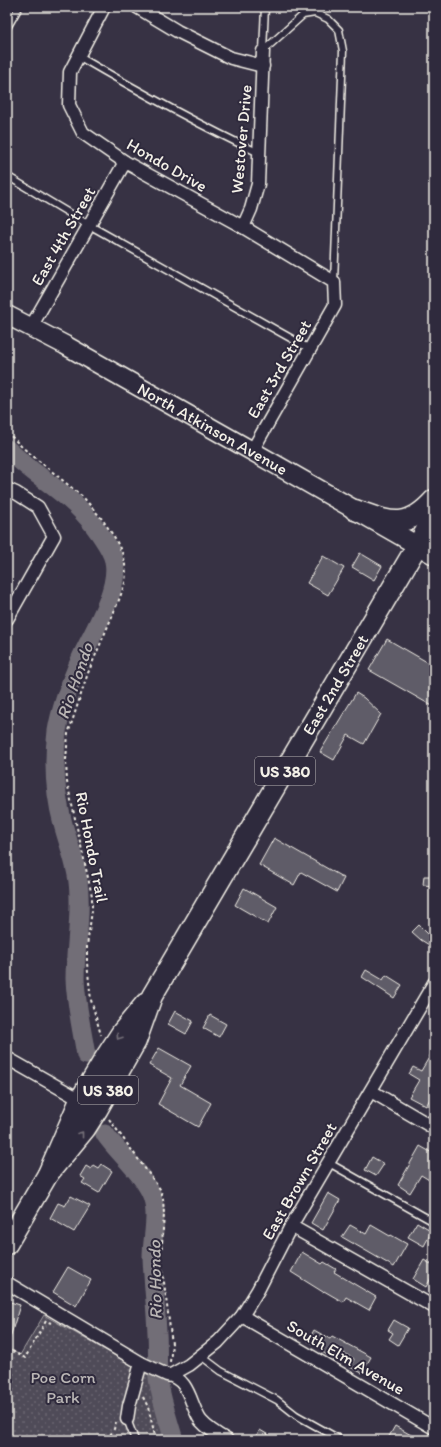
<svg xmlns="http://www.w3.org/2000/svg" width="441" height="1447" viewBox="0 0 441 1447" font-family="Itim,sans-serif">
	<defs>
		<pattern id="park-dots" width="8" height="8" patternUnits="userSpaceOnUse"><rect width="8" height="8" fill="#504b59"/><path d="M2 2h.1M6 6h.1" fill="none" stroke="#6a6571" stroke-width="1.8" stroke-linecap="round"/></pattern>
	</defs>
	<rect width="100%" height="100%" fill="#373244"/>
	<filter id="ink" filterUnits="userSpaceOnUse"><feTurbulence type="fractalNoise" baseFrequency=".025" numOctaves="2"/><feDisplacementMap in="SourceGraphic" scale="8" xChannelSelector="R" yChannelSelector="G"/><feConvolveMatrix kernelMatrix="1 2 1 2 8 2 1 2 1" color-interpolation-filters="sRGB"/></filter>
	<g filter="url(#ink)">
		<path fill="url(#park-dots)" stroke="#a29ea0" d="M44 1315 159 1381 167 1419 174 1440H7V1348L20 1355Z"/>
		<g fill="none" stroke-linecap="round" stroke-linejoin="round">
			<g stroke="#726e77" stroke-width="19">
				<path d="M7 449C17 458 27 467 38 475 64 495 81 506 100 534 106 543 112 551 114 561 120 589 93 632 81 658 71 681 61 706 57 731 53 762 55 794 63 824 68 843 76 863 78 882 82 914 75 947 75 979 76 1005 82 1030 86 1055"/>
				<path d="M105 1134C119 1154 139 1169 150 1191 160 1211 152 1236 152 1257 153 1283 156 1308 157 1333 158 1348 157 1363 158 1378 161 1399 168 1420 174 1440"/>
			</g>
		</g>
		<g fill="#5f5c67" stroke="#f4f1e8">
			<path d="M360 553 382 566 374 580 352 567Z"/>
			<path d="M323 556 344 568 328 595 307 583Z"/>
			<path d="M387 639 434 666V707L369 670Z"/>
			<path d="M356 693 364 698 381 714 364 744 348 735 334 760 320 752Z"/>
			<path d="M274 838 344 878 337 892 301 872 294 885 259 865Z"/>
			<path d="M424 876H434V886L423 885Z"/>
			<path d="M244 888 277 907 268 924 235 905Z"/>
			<path d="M419 925 434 940V948L421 940 412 932Z"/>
			<path d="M366 970 383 980 386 975 402 985 394 998 362 977Z"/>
			<path d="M175 1011 193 1021 186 1034 168 1024Z"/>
			<path d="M210 1015 226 1024 219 1037 203 1028Z"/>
			<path d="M159 1048 191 1066 180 1085 211 1103 198 1127 158 1104 172 1078 149 1065Z"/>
			<path d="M434 1049V1092L426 1106 409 1097 419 1080 409 1074 413 1067 421 1071Z"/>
			<path d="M420 1146 434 1154V1183L421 1175 410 1193 398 1185Z"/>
			<path d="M372 1157 384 1164 376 1176 365 1170Z"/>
			<path d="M101 1164 112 1171 99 1193 82 1183 85 1179 80 1176 86 1166 91 1169 93 1165 98 1168Z"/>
			<path d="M328 1193 340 1200 323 1230 311 1223Z"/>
			<path d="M71 1196 90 1206 74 1232 50 1218 58 1203 65 1206Z"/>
			<path d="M417 1222 432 1231 424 1246 408 1237Z"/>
			<path d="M350 1225 366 1234 371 1225 390 1236 391 1235 407 1244 394 1267 342 1237Z"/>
			<path d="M302 1252 322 1264 324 1262 336 1269 334 1272 376 1297 369 1310 346 1297 343 1302 324 1291 323 1292 291 1272Z"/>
			<path d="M424 1260 434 1266V1273L426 1287 413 1279Z"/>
			<path d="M68 1267 91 1280 76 1306 53 1292Z"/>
			<path d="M7 1301 20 1305 9 1341H7Z"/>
			<path d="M394 1320 408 1328 398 1345 389 1339 393 1333 388 1330Z"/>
			<path d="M314 1330 330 1339 332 1336 371 1357 362 1373 350 1367 354 1359 340 1351 335 1359 322 1352 324 1350 308 1341Z"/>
			<path d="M395 1426 420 1440H387Z"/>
			<path d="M260 1430 277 1440H254Z"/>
		</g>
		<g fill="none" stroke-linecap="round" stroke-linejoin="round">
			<g stroke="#f4f1e8" stroke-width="9">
				<g id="service">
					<path d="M7 28 19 7"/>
					<path d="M263 51 303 15 315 13 328 19 339 30 343 51 334 282"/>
					<path d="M263 51 265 7"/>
					<path d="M78 56C138 91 197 124 259 153"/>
					<path d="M7 176 89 225 310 349"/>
					<path d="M329 1163 434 1222"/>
					<path d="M201 1356 221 1371 277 1400 296 1415 341 1440"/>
					<path d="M127 1419 135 1440"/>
				</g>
			</g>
			<g stroke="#f4f1e8" stroke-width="15">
				<g id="minor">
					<path d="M104 7 70 72 69 105 83 133 125 162 243 227 334 282 335 305 252 451"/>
					<path d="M137 7 177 31 231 58 263 66"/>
					<path d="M243 227 251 209 258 184 263 51"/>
					<path d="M31 327 125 162"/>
					<path d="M7 489 16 493 38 507 54 536 7 619"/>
					<path d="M7 1058 86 1103"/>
					<path d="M371 1091 434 1128"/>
					<path d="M291 1226 434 1307"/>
					<path d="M7 1283 141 1363 167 1375C190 1378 190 1406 201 1421 208 1429 218 1435 227 1440"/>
					<path d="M242 1316 434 1428"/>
					<path d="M171 1375 189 1365 218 1342 242 1316 258 1290 291 1226 434 983"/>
					<path d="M127 1419 129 1406 141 1363"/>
				</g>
			</g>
			<g stroke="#f4f1e8" stroke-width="21">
				<g id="secondary">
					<path id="s1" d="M7 315 65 345 252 451 434 555"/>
				</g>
			</g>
			<g stroke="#f4f1e8" stroke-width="23">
				<g id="primary">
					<path d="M355 510C390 522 406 531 434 500"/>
					<path id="s2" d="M48 1174 85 1129 97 1110 136 1041 152 996 434 517"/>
					<path d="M7 1244 48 1174 80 1100 107 1055 122 1032 145 1004"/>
				</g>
			</g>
			<g stroke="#f4f1e8" stroke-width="2" stroke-dasharray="3 3" stroke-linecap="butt">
				<path d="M7 432 22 447 83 497 102 519 115 538 124 557 126 573 125 583 119 600 88 673 68 734 66 760 67 782 92 896V911L87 946V963L91 1000 101 1035"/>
				<path d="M109 1119 160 1189 163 1198 164 1214 161 1259 172 1344 170 1362"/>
				<path d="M7 1348 25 1358 46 1321 51 1323"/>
				<path d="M143 1397 148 1407 156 1440"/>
				<path d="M107 1440 114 1429 116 1422"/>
			</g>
			<use href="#service" stroke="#2f2a3d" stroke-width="6"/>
			<use href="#minor" stroke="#2f2a3d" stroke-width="12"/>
			<use href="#secondary" stroke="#2f2a3d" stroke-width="18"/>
			<use href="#primary" stroke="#2f2a3d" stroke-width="20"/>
		</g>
		<defs><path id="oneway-chevron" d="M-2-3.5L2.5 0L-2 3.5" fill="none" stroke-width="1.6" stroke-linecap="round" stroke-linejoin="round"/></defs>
		<g stroke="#747079">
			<use href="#oneway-chevron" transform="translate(119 1037) rotate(124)"/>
			<use href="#oneway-chevron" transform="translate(81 1134) rotate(-52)"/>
		</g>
	</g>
	<g text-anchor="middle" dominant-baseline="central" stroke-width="4" stroke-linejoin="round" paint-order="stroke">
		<g fill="#2f2a3d" stroke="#b9b5b5" stroke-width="1">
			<rect x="255" y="757" width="60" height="28" rx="3"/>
			<rect x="78" y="1076" width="60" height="28" rx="3"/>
		</g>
		<g font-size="16" font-weight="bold" fill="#f4f1e8">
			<text x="285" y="771">US 380</text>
			<text x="108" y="1090">US 380</text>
		</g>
		<g font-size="17" fill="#f4f1e8" stroke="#2f2a3d">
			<text transform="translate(241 139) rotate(-85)">Westover Drive</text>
			<text transform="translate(167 165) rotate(30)">Hondo Drive</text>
			<text transform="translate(63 236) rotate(-60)">East 4th Street</text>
			<text transform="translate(279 369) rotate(-60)">East 3rd Street</text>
			<text stroke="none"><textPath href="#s1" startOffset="235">North Atkinson Avenue</textPath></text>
			<text stroke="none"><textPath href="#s2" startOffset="569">East 2nd Street</textPath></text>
			<text transform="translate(92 847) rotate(79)">Rio Hondo Trail</text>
			<text transform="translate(299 1181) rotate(-60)">East Brown Street</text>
			<text transform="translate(346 1357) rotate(30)">South Elm Avenue</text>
		</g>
		<g font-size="17" fill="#bbb7b6" stroke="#2f2a3d">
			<text x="63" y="1377">Poe Corn<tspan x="63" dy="20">Park</tspan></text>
		</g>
		<g font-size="18" font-style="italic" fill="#bab6b5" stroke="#2f2a3d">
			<text transform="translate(75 681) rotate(-71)">Rio Hondo</text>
			<text transform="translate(155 1280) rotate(-91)">Rio Hondo</text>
		</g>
	</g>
	<rect width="441" height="1447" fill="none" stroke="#2f2a3d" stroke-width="24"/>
	<rect x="12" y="12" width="417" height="1423" fill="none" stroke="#f4f1e8" stroke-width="1.5" filter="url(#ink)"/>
</svg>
